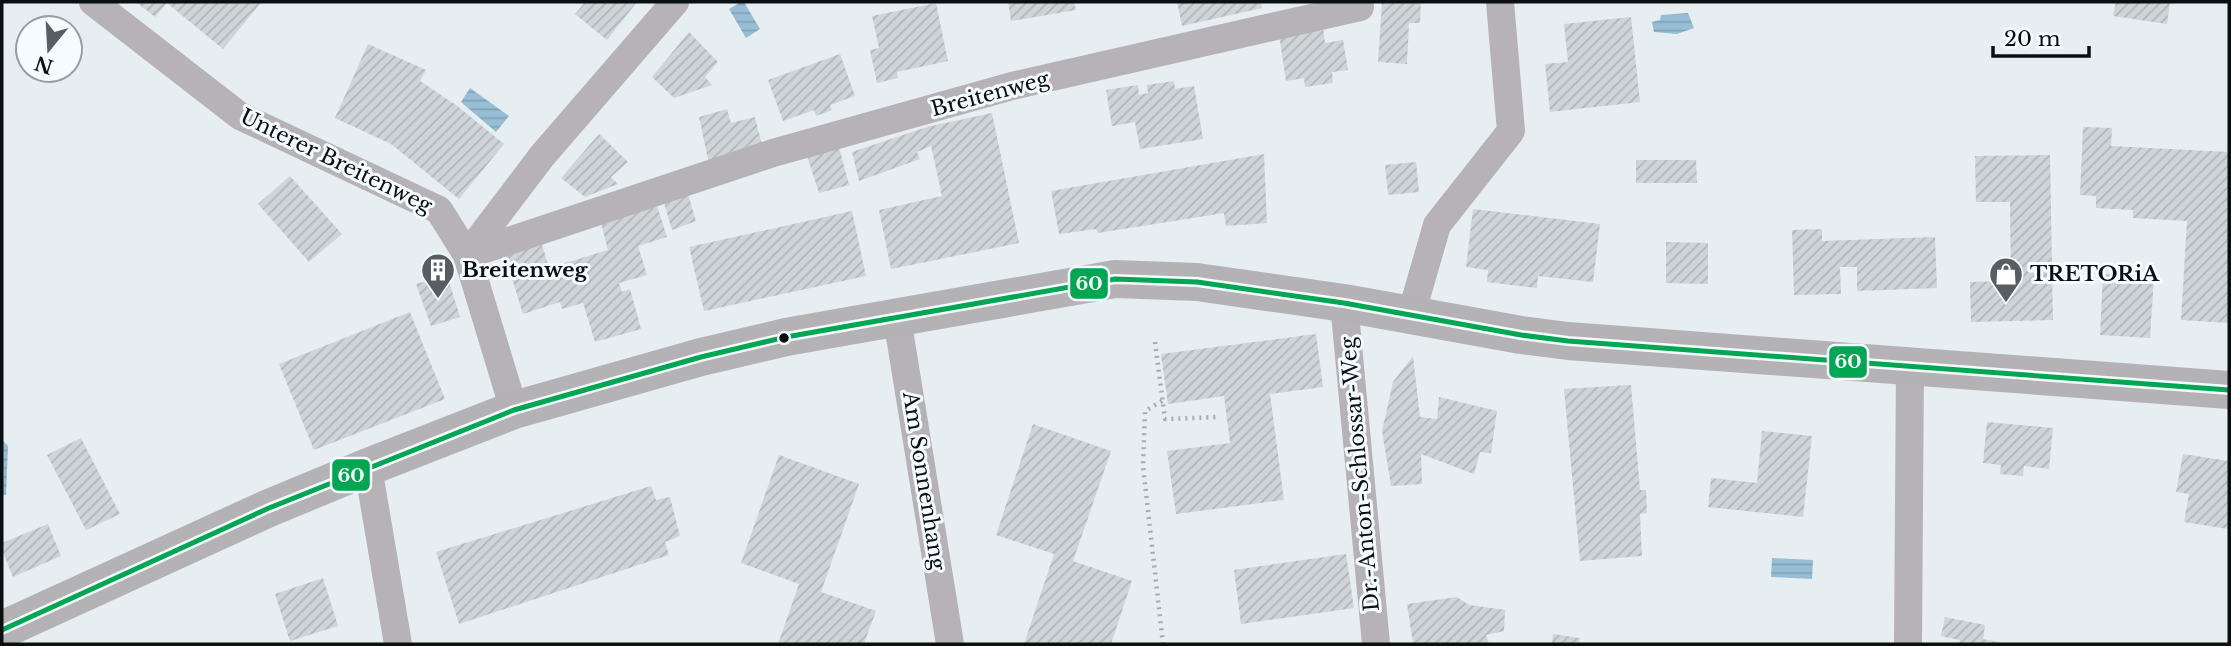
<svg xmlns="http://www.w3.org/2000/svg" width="2231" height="646" viewBox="0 0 2231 646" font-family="'Libre Baskerville',serif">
	<defs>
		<pattern id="water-rules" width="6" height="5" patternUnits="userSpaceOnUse" patternTransform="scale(1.75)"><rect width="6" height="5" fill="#97bed5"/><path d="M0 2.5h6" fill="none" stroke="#81a2b6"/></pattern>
		<pattern id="building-hatch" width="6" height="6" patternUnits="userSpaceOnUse" patternTransform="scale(1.75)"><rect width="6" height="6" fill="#ced4d7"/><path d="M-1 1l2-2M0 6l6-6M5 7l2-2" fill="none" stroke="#b0b5b8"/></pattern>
	</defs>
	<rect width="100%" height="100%" fill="#e6eef2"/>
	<g fill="url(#water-rules)">
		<path d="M741 2H744L760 29 746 38 729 9Z"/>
		<path d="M1688 13 1694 28 1677 34 1654 32 1652 22 1660 20 1661 15Z"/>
		<path d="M470 88 509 116 496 132 461 102Z"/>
		<path d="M2 440 8 446 6 495 2 494Z"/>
		<path d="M1772 558 1813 560 1812 579 1771 577Z"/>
	</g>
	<g fill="url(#building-hatch)">
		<path d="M136 2H257L260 4 223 49 167 3 155 17Z"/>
		<path d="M585 2H637L607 40 575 14Z"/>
		<path d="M1008 2H1074L1076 10 1011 21Z"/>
		<path d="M1177 2H1260L1262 8 1182 26Z"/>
		<path d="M1382 2H1421L1420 23H1409L1407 64 1378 62Z"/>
		<path d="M2116 2H2170L2167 24 2113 16Z"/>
		<path d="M936 3 948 61 897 72 898 78 877 83 870 50 879 48 872 16Z"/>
		<path d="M1631 17 1640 102 1550 112 1545 64 1568 62 1564 24Z"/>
		<path d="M1323 27 1325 43 1343 40 1348 70 1332 72 1333 83 1305 87 1304 78 1286 81 1279 34Z"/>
		<path d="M689 32 718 62 705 77 712 85 674 98 652 77Z"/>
		<path d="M368 44 426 70 420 81 456 105 504 144 459 199 391 144 335 118Z"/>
		<path d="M840 54 855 96 830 105 832 110 816 116 814 110 783 121 768 80Z"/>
		<path d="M1174 81 1175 89 1194 86 1203 139 1140 149 1135 122 1112 126 1106 90 1138 85 1139 95 1148 93 1147 85Z"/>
		<path d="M727 109 731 123 755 117 763 149 709 164 699 117Z"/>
		<path d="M992 113 1019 243 891 269 879 210 942 196 931 146 917 152 920 159 859 181 852 152 927 127Z"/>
		<path d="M2083 127 2112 128 2111 146 2229 152V323L2181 320 2187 221 2133 218V210L2096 208V196L2080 195Z"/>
		<path d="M599 134 628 162 611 177 618 184 585 197 561 178Z"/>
		<path d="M839 147 849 185 819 193 807 156Z"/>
		<path d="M1264 154 1267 223 1226 226 1224 213 1098 233 1096 229 1059 234 1051 191Z"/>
		<path d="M2050 155 2053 320 1971 322 1970 282 2011 281 2010 202H1976L1975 156Z"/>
		<path d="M1636 160H1696L1697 183H1636Z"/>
		<path d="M1416 162 1419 192 1388 195 1385 165Z"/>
		<path d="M290 176 342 234 309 262 258 204Z"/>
		<path d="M688 194 696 221 672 230 664 203Z"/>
		<path d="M657 206 667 237 638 246 647 275 619 283 622 292 630 289 641 329 595 342 583 303 562 309 560 302 523 314 504 253 541 241 549 268 608 250 601 223Z"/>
		<path d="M1473 209 1600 224 1593 282 1538 276 1537 288 1487 282 1488 270 1466 267Z"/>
		<path d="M852 211 866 276 704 311 689 247Z"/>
		<path d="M1822 229V241L1935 237 1937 288 1857 291V267H1840L1841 294 1794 295 1792 230Z"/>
		<path d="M1666 242 1708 243V284L1666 283Z"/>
		<path d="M2103 274 2154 277 2150 338 2100 335Z"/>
		<path d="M447 275 460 317 431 326 416 284Z"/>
		<path d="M410 312 445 399 314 450 279 364Z"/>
		<path d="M1316 334 1323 387 1270 394 1284 500 1176 514 1167 451 1230 443 1224 396 1168 404 1161 354Z"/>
		<path d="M1413 356 1420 417 1437 419 1439 397 1497 411 1491 453 1480 452 1474 474 1421 454 1422 484 1391 486 1382 431 1393 382Z"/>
		<path d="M1631 385 1640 490H1646L1647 513 1640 514 1642 556 1580 561 1564 389Z"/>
		<path d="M1987 422 2053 428 2049 469 2024 466 2023 476 2000 474 2001 465 1983 463Z"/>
		<path d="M1033 424 1111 451 1073 561 1132 581 1111 644H1024L1054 554 996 535Z"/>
		<path d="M1762 431 1812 436 1803 517 1708 507 1711 478 1757 483Z"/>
		<path d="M81 438 120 514 86 530 47 455Z"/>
		<path d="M2183 454 2229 461 2228 529 2184 522 2189 494 2176 492Z"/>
		<path d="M779 455 859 484 821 592 876 611 864 644H778L799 584 741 563Z"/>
		<path d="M651 486 656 500 670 497 680 536 665 542 669 555 459 624 436 552Z"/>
		<path d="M48 524 61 556 13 577 2 550V543Z"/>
		<path d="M1346 554 1354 608 1241 624 1234 570Z"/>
		<path d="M323 578 338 626 290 641 275 594Z"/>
		<path d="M1457 597 1469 605 1505 610 1504 631 1486 635 1489 644H1413L1407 604Z"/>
		<path d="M1945 617 1985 625 1983 639 2007 644H1959L1960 640 1941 636Z"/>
		<path d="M1553 634 1580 638 1579 644H1552Z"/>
	</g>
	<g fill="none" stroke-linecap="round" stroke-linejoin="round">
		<g stroke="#aaabad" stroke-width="4.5" stroke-dasharray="2 5" stroke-linecap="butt">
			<path d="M1155 342 1165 419 1218 417"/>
			<path d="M1162 401 1145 411 1143 466 1163 644"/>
		</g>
		<g stroke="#b6b2b6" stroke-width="28">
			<path d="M93 2 240 116 439 210 467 255 773 153 1012 86 1360 7"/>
			<path d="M1344 303 1376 644"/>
			<path d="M1411 315 1437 225 1511 131 1500 2"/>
			<path d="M897 318 950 644"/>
			<path d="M514 410 467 255 542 156 675 2"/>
			<path d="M368 467 398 644"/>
			<path d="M1908 644 1910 365"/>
		</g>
		<path stroke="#b5b2b5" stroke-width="38" d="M2 630 269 508 368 467 514 410 701 357 786 337 1115 279 1197 282 1344 303 1521 335 1568 341 2229 390"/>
		<g stroke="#f5fbfe" stroke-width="10">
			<path id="bus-1" d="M2 630 269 508 514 410 701 357 786 337 1115 279 1197 282 1344 303 1521 335 1568 341 2229 390"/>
		</g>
		<use href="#bus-1" stroke="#00a651" stroke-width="5"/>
	</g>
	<defs>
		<g id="building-pin" transform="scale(1.75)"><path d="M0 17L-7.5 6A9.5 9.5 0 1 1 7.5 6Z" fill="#575d60" stroke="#f5fbfe"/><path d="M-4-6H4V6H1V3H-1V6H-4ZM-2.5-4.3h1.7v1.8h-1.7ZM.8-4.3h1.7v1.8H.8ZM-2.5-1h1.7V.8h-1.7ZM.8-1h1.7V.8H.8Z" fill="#fff"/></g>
		<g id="shop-pin" transform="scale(1.75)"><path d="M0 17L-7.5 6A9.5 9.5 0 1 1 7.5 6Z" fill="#575d60" stroke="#f5fbfe"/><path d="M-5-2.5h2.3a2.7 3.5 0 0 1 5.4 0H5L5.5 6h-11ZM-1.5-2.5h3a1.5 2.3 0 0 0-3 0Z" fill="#fff"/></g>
	</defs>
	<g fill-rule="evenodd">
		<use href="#building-pin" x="438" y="270"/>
		<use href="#shop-pin" x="2006" y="274"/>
	</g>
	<circle fill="#0a0f12" stroke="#f5fbfe" stroke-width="2.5" cx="784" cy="338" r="6"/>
	<g text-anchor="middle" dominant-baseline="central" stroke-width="6" stroke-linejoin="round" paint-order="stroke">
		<g font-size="21" fill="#0a0f12" stroke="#f5fbfe">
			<text transform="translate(990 94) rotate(-15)">Breitenweg</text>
			<text transform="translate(336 161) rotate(26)">Unterer Breitenweg</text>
			<text transform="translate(1360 474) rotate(-95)">Dr.-Anton-Schlossar-Weg</text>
			<text transform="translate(924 481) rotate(81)">Am Sonnenhang</text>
		</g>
		<g font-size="21" font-weight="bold" fill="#0a0f12" stroke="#f5fbfe" text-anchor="start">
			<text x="462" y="270">Breitenweg</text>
			<text x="2030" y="274">TRETORiA</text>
		</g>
	</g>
	<g stroke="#f5fbfe" stroke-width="2.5">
		<rect x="1069" y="267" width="40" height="33" rx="7" fill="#00a651"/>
		<rect x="1828" y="345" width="40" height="34" rx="7" fill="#00a651"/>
		<rect x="331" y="458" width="40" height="34" rx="7" fill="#00a651"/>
	</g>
	<g font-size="19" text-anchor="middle" font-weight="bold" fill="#fff">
		<text x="1089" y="290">60</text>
		<text x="1848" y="368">60</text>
		<text x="351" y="482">60</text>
	</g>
	<rect width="2231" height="646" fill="none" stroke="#0a0f12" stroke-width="7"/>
	<g transform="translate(49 49) rotate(198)"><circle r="33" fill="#f5fbfe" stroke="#979da0" stroke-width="2"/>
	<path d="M0-5L12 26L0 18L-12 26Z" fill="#575d60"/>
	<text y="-10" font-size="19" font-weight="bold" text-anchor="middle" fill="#0a0f12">N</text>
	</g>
	<path d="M1993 46v10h96v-10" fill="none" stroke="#0a0f12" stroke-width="3.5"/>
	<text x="2004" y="46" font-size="21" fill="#0a0f12" stroke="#f5fbfe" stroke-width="5" paint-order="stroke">20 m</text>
</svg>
